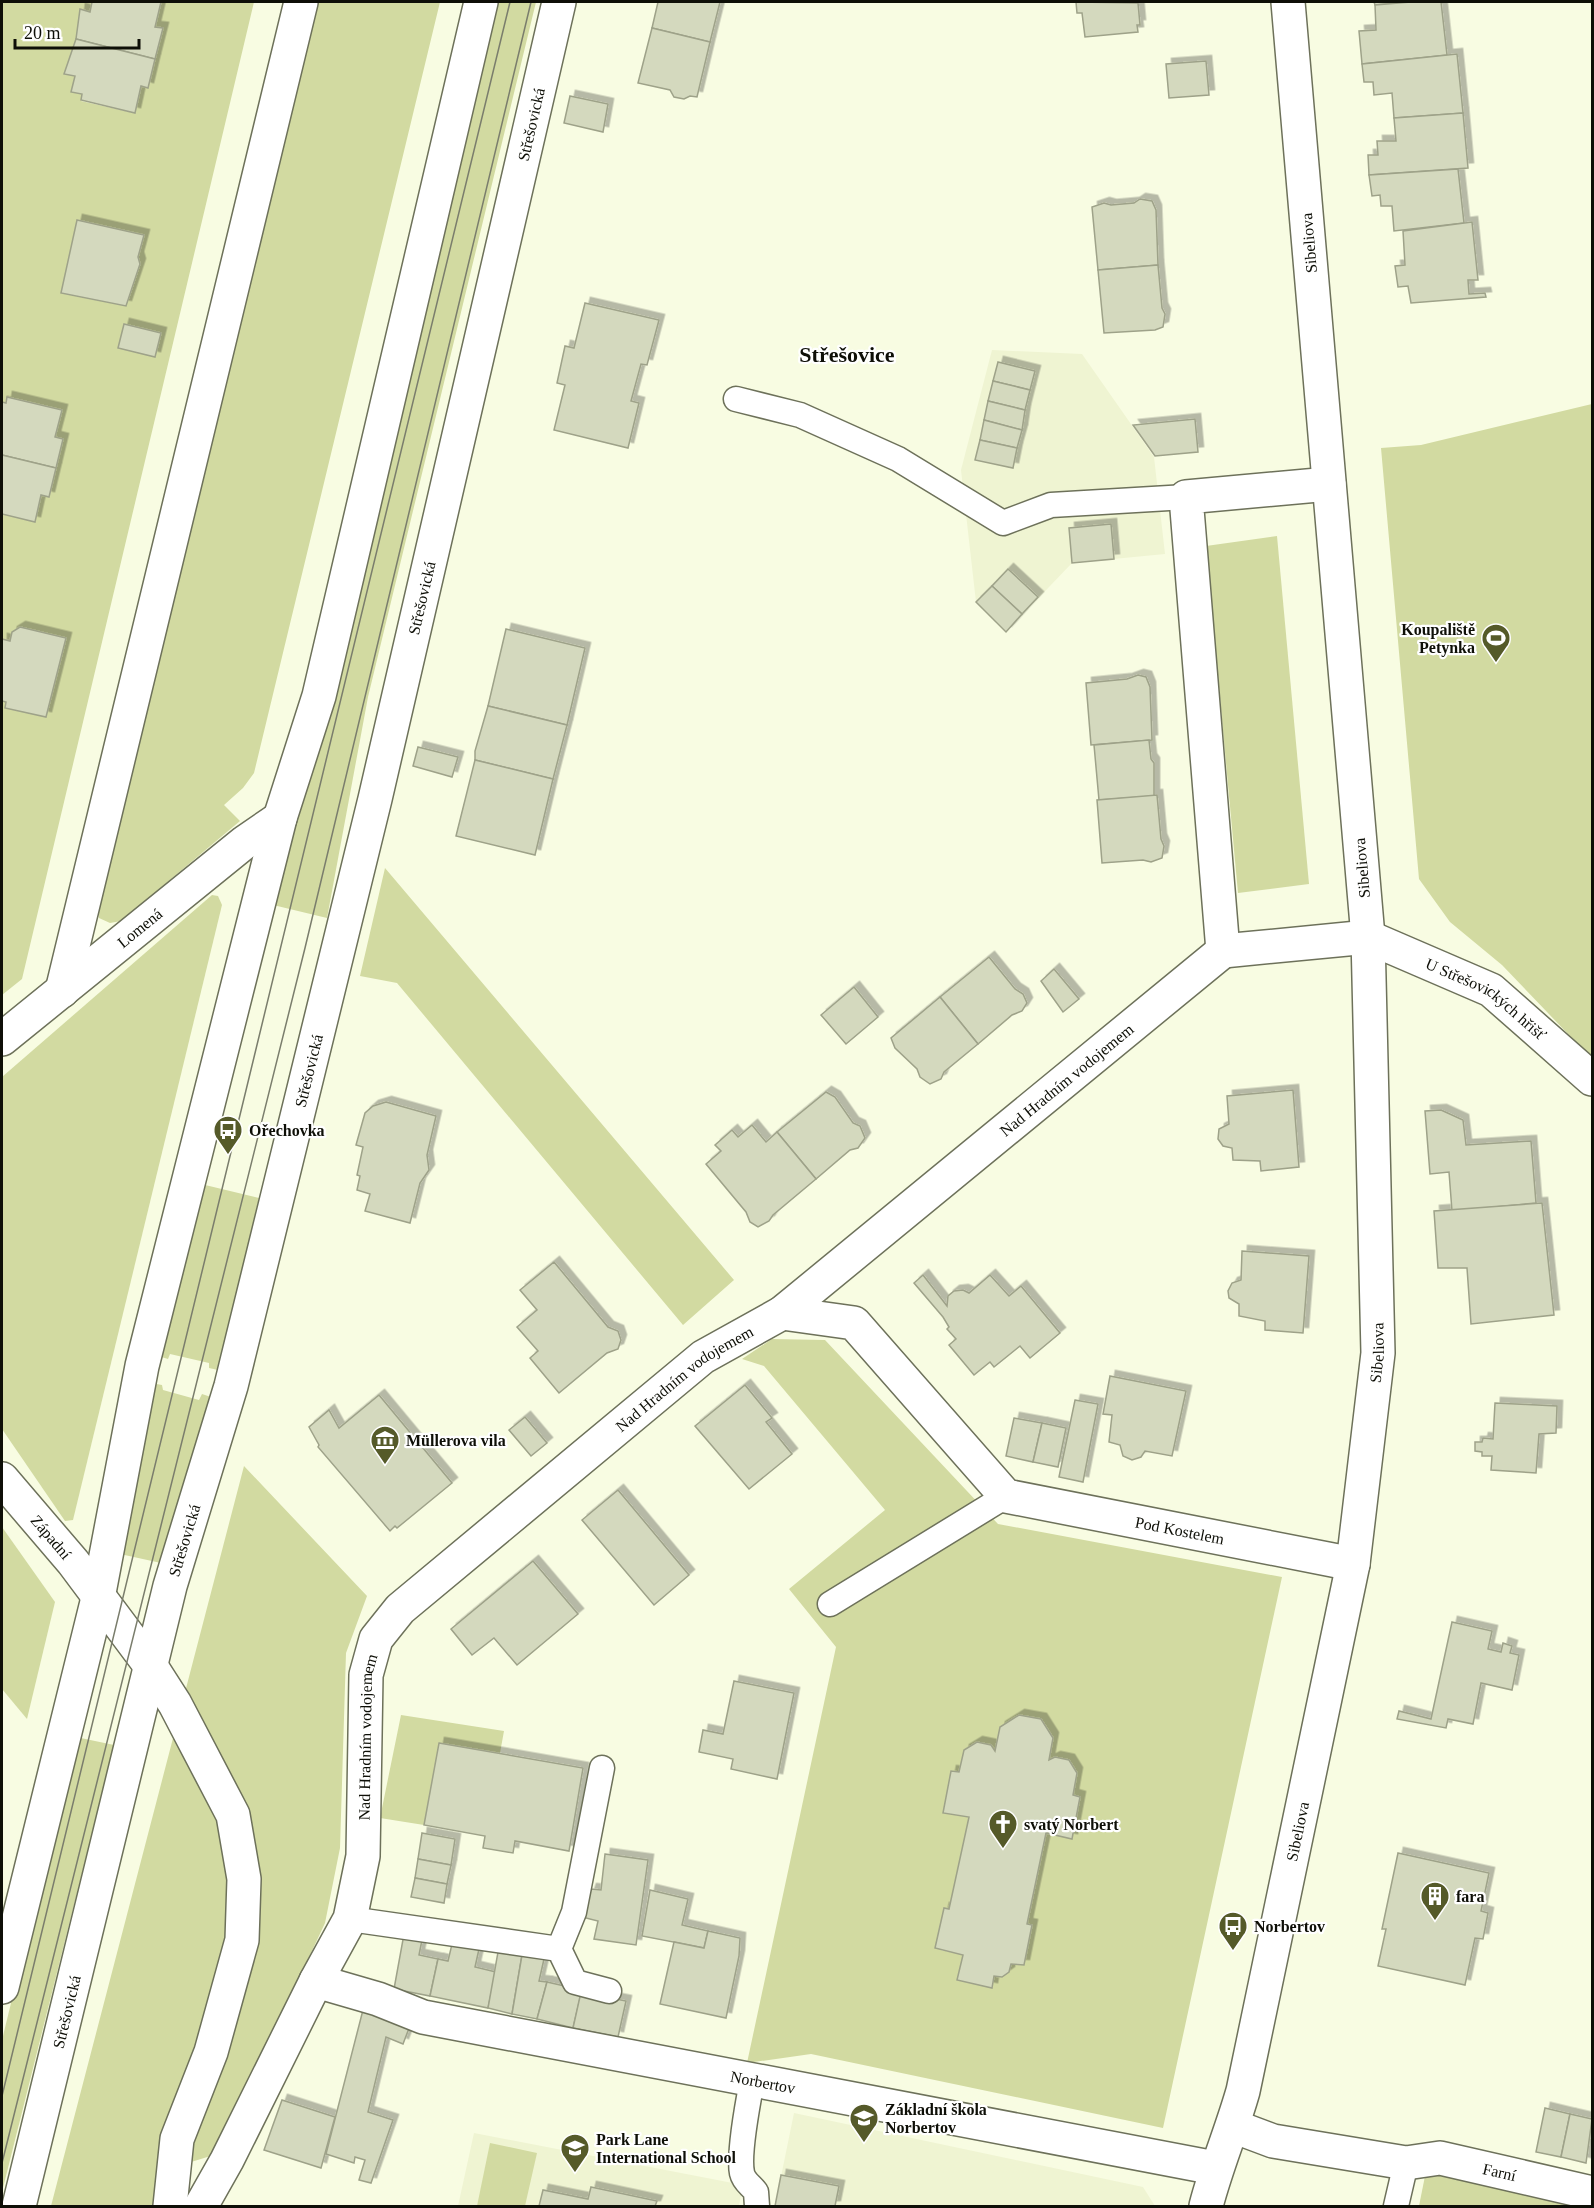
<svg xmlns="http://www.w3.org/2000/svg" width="1594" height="2208" viewBox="0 0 1594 2208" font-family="'Times New Roman',serif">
	<defs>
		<filter id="shadow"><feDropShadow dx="5.5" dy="-5.5" stdDeviation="0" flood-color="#0004"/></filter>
	</defs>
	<rect width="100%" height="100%" fill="#f8fce2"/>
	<g fill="#eff4d2">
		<path d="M992 350 1082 354 1154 457 1165 554 1072 563 1006 632 976 602 961 470Z"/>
		<path d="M794 2113 1143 2187 1155 2206H775Z"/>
		<path d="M474 2133 743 2185 739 2206H458Z"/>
	</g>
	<g fill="#d2daa1" fill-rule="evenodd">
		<path d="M2 2H92L90 12 80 10 76 39 64 74 75 76 72 92 82 94 81 101 134 113 141 86 148 88 162 28 155 27 161 2H254L22 979 2 995V701L6 702V708L46 716 66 638 20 627 12 632 10 641 2 639V514L35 522 41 495 49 496 63 439 55 437 62 410 8 397 6 403 2 402ZM77 220 144 235 138 257 139 265 126 306 61 293ZM124 324 161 333 155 357Z"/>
		<path d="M317 2H440L254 773 243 788 224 805 240 821 121 921 110 923 99 918 97 909Z"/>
		<path d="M496 2H536L368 697 327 918 269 904Z"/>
		<path d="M1592 404V1059L1502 965 1450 922 1419 879 1381 448 1421 445Z"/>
		<path d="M1277 536 1309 884 1238 893 1206 546Z"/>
		<path d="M385 868 734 1280 683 1325 397 983 360 976Z"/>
		<path d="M212 895 218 896 222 905 73 1520 65 1521 2 1429V1077Z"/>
		<path d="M201 1184 259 1198 218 1370 209 1368V1363L170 1354 168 1359 158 1356Z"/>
		<path d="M772 1339 825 1340 998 1524 1282 1577 1163 2128 811 2054 747 2063 836 1647 789 1589 885 1510 764 1366 742 1359ZM1019 1715 1041 1719 1053 1738 1049 1760H1069L1077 1773 1073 1795 1080 1797 1072 1838 1046 1833 1027 1924 1032 1926 1024 1965 1011 1964 1009 1972 1002 1977 994 1976 992 1988 957 1980 963 1955 941 1950 944 1908 949 1909 969 1817 943 1813 951 1771 959 1772 964 1750 976 1742 991 1745 995 1751 1000 1727Z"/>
		<path d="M151 1383 162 1385 163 1390 199 1400 202 1394 214 1398 161 1563 120 1554Z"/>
		<path d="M244 1466 367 1596 346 1653 340 1848 325 1923 217 2154 162 2171 154 2206H51Z"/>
		<path d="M2 1527 55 1602 27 1719 2 1689Z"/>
		<path d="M401 1715 504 1731 500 1753 439 1743 424 1825 380 1818Z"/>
		<path d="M76 1737 114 1745 2 2192V2040Z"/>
		<path d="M490 2143 537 2153 525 2206H477Z"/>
		<path d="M1426 2171 1570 2206H1419Z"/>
	</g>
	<g fill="#d4d9be" stroke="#9ea289" stroke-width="1.5" filter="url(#shadow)">
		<path d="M92 2H161L155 27 163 28 155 59 76 39 80 9 90 12Z"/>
		<path d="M658 2H720L710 42 652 28Z"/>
		<path d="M1076 2 1138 3 1140 25H1137L1138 32 1085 37 1082 13H1077Z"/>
		<path d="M1374 2H1411L1375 5Z"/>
		<path d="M1411 2H1441L1447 55 1362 64 1359 31 1376 30 1375 5Z"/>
		<path d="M652 28 710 42 697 97 690 96 684 99 674 97 670 90 638 83Z"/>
		<path d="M76 39 155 59 148 88 141 86 135 113 81 100 82 94 71 92 75 76 64 74Z"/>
		<path d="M1457 54 1463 113 1394 118 1392 93 1374 95 1373 82H1364L1362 64Z"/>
		<path d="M1206 61 1209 95 1169 98 1166 64Z"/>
		<path d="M570 96 608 104 603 132 564 123Z"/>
		<path d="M1463 113 1468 168 1369 175 1368 155H1378L1377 141H1396L1394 118Z"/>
		<path d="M1458 169 1464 223 1394 231 1392 206H1381L1380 195 1372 196 1369 175Z"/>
		<path d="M1140 199 1152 201 1156 210 1158 265 1098 270 1092 207 1104 203 1111 205 1134 203Z"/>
		<path d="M77 220 144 235 138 257 140 264 126 306 61 293Z"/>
		<path d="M1472 222 1478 280H1468L1469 294 1485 293 1486 297 1411 303 1408 286 1398 287 1395 266 1405 265 1403 231Z"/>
		<path d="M1158 265 1162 308 1165 314 1163 327 1155 330 1104 333 1098 270Z"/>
		<path d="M585 303 659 320 647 365 641 364 631 401 639 403 628 448 554 430 565 385 557 383 565 346 574 348Z"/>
		<path d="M124 324 161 333 155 357 118 348Z"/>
		<path d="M998 362 1035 371 1030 390 993 381Z"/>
		<path d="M993 381 1030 390 1025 410 988 401Z"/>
		<path d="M7 397 62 410 55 437 63 439 56 468 2 455V402L6 403Z"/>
		<path d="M988 401 1025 410 1022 430 984 420Z"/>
		<path d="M1195 419 1198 452 1155 456 1133 425Z"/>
		<path d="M984 420 1022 430 1017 448 980 440Z"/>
		<path d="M980 440 1017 448 1013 468 975 460Z"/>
		<path d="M2 455 56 468 49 497 41 495 35 522 2 514Z"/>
		<path d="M1111 524 1114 559 1072 563 1069 528Z"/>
		<path d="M1008 569 1038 597 1022 614 992 586Z"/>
		<path d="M992 586 1022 614 1006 632 976 602Z"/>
		<path d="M20 627 66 638 46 717 5 708 6 702 2 701V639L10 641 12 632Z"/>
		<path d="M506 629 585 648 567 725 488 706Z"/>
		<path d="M1138 675 1146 677 1150 687 1152 740 1091 745 1086 683 1127 679Z"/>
		<path d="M488 706 567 725 553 779 475 760V751Z"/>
		<path d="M1149 740 1151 759 1154 763V796L1099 800 1094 745Z"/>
		<path d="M418 747 458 757 452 777 413 766Z"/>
		<path d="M475 760 553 779 535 855 456 836Z"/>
		<path d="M1157 795 1161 839 1164 846 1162 858 1151 862 1143 860 1102 863 1097 800Z"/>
		<path d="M989 957 1015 989 1023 994 1027 1003 1022 1011 1012 1015 978 1044 940 997Z"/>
		<path d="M1054 969 1079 999 1063 1012 1041 981Z"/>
		<path d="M854 987 878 1017 846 1044 821 1015Z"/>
		<path d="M940 997 978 1044 944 1072 941 1079 930 1084 920 1077 917 1069 895 1048 891 1038Z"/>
		<path d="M1293 1090 1299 1167 1261 1171 1260 1161 1233 1160 1232 1148 1223 1146 1218 1139 1219 1129 1229 1124 1227 1096Z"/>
		<path d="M826 1092 835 1097 853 1123 860 1126 865 1138 858 1148 850 1150 816 1179 777 1132Z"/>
		<path d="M386 1102 436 1116 427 1155 429 1170 420 1183 410 1223 365 1211 370 1194 357 1190 360 1176 357 1175 363 1147 356 1145 365 1113 373 1106Z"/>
		<path d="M1441 1110 1463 1120 1466 1145 1531 1141 1536 1203 1452 1211 1449 1172 1430 1174 1425 1111Z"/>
		<path d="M752 1125 766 1142 777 1132 816 1179 773 1215 769 1221 758 1227 750 1222 746 1212 706 1164 721 1151 715 1145 732 1130 738 1137Z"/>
		<path d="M1542 1203 1554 1315 1471 1324 1467 1268H1438L1434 1211Z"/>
		<path d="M1242 1251 1309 1256 1303 1333 1265 1330V1321L1239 1316V1304L1229 1298 1228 1291 1232 1283 1241 1280Z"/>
		<path d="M554 1262 608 1327 618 1331 621 1340 618 1349 607 1353 559 1393 530 1358 538 1351 517 1327 537 1310 520 1290Z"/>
		<path d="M923 1275 947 1306 948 1296 954 1291 963 1290 969 1293 990 1275 1009 1296 1021 1286 1060 1333 1030 1358 1020 1346 994 1367 990 1362 974 1375 949 1345 956 1339 947 1329 949 1327 943 1317 914 1283Z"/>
		<path d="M1110 1376 1186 1391 1172 1456 1145 1451 1141 1457 1132 1460 1123 1456 1120 1445 1109 1442 1112 1415 1103 1414Z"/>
		<path d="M745 1385 772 1418 766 1422 792 1454 749 1489 695 1426Z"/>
		<path d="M379 1395 452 1483 397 1528 395 1526 390 1531 318 1447 319 1445 309 1427 329 1410 339 1428Z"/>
		<path d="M1075 1400 1098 1404 1083 1482 1059 1477Z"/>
		<path d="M1495 1403 1557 1406 1556 1433 1539 1434 1536 1473 1491 1470 1492 1456H1482V1452L1475 1451V1442H1482L1483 1438 1493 1439Z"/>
		<path d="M525 1417 547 1443 531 1456 509 1430Z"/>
		<path d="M1014 1418 1042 1423 1033 1462 1006 1456Z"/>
		<path d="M1042 1423 1066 1428 1058 1467 1033 1462Z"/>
		<path d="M618 1490 689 1575 654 1605 582 1520Z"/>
		<path d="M533 1561 578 1614 517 1665 494 1638 472 1655 451 1629Z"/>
		<path d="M1452 1622 1492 1631 1488 1649 1501 1652 1503 1643 1512 1646 1510 1653 1519 1655 1512 1690 1481 1683 1473 1724 1448 1719 1446 1728 1397 1719 1399 1711 1431 1719Z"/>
		<path d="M734 1681 794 1693 777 1779 731 1769 733 1759 699 1752 703 1730 723 1734Z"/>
		<path d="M1019 1715 1041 1719 1053 1738 1049 1760 1055 1757 1069 1760 1077 1773 1073 1795 1080 1797 1072 1839 1046 1833 1027 1924 1032 1925 1024 1965 1011 1964 1009 1972 1002 1977 994 1976 992 1988 957 1980 963 1955 935 1948 944 1908 949 1909 969 1817 943 1813 951 1771 959 1772 964 1750 977 1742 991 1745 995 1751 1000 1727Z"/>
		<path d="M439 1743 583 1768 569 1851 515 1841 513 1853 483 1848 485 1836 424 1825Z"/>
		<path d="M422 1833 455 1839 451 1865 418 1859Z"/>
		<path d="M1398 1853 1489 1873 1481 1911 1488 1913 1483 1939 1475 1938 1465 1985 1378 1966 1386 1929H1382Z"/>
		<path d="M605 1854 648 1860 636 1945 594 1939 598 1921 582 1917 591 1889 601 1890Z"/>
		<path d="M418 1859 451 1865 447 1884 415 1878Z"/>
		<path d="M415 1878 447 1884 444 1903 411 1897Z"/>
		<path d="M650 1890 688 1899 682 1925 708 1931 704 1948 642 1936Z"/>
		<path d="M708 1931 740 1938 739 1956 726 2018 660 2004 674 1942 704 1948Z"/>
		<path d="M404 1934 422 1940 419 1955 438 1959 430 1996 394 1989Z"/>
		<path d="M452 1944 479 1949 475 1967 496 1972 488 2008 430 1996 438 1959 448 1961Z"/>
		<path d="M498 1952 522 1955 512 2014 488 2008Z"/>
		<path d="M522 1955 544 1959 539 1981 547 1982 537 2019 512 2014Z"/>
		<path d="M547 1982 582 1990 573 2028 537 2019Z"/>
		<path d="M581 1992 626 2001 618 2037 573 2028Z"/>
		<path d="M364 2006 411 2023 403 2044 386 2037 368 2112 393 2120 371 2183 359 2180 365 2160 355 2157 354 2163 326 2154Z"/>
		<path d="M282 2100 335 2117 321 2168 264 2150Z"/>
		<path d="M1545 2108 1570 2114 1561 2157 1536 2152Z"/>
		<path d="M1570 2114 1592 2119 1586 2163 1561 2157Z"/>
		<path d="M781 2175 839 2186 835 2206H775Z"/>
		<path d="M591 2187 657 2201 655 2206H539L543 2190 588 2199Z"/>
	</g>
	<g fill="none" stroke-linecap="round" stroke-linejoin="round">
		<g stroke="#6d715a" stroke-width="27">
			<g id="lane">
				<path d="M736 399 800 415 898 459 1003 523 1051 505 1186 497"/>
				<path d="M830 1604 1006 1496"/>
				<path d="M350 1919 559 1949 575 1982 609 1991"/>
				<path d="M559 1949 574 1912 602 1768"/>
				<path d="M752 2081C748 2102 738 2154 742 2173 744 2182 751 2185 756 2192L757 2206"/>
				<path d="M1396 2206 1406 2163"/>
			</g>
		</g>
		<g stroke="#6d715a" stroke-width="36">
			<g id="street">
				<path d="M1223 951 1186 497 1329 484"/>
				<path id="s1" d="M1223 951 1368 937 1491 990 1592 1079"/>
				<path d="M62 991 301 2"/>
				<path id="s2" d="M2 1039 245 842 280 818"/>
				<path id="s3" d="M782 1313 854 1323 1006 1496 1353 1564"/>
				<path id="s4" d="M2 1479 73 1562 150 1665 175 1704 233 1815 244 1879 242 1940 211 2052 177 2139 170 2206"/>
				<path id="s5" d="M316 1981 378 1999 423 2017 1215 2168"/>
				<path id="s6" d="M1233 2126 1273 2141 1406 2163 1440 2158 1592 2193"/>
				<path id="s7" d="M201 2206 227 2160 316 1981 350 1919 363 1856 366 1675 376 1639 400 1609 703 1357 782 1313 1223 951"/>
				<path id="s8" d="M1206 2206C1216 2167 1232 2130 1243 2091L1353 1564 1378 1353 1368 937 1288 2"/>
			</g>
		</g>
		<g stroke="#6d715a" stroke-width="36">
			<g id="secondary">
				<path d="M2 1987 98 1598 142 1366 280 818 319 696 481 2"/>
				<path id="s9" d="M19 2206 170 1586 231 1386 375 799 559 2"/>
			</g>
		</g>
		<use href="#lane" stroke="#fff" stroke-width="24"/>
		<use href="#street" stroke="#fff" stroke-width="33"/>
		<use href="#secondary" stroke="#fff" stroke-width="33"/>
		<g stroke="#7a7d6c" stroke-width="1.5">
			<path d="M2 2096 510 2"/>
			<path d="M2 2163 305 948 531 2"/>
		</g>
	</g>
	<defs>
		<g id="stadium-pin" transform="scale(1.5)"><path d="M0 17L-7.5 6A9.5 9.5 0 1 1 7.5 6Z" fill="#555a29" stroke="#fff"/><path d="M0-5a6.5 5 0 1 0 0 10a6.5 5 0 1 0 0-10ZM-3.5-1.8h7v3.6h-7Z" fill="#fff"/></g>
		<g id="bus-pin" transform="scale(1.5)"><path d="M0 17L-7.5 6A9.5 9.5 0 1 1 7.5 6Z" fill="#555a29" stroke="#fff"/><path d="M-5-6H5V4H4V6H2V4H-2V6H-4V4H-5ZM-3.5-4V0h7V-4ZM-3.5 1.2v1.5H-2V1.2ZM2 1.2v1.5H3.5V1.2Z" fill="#fff"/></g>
		<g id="museum-pin" transform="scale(1.5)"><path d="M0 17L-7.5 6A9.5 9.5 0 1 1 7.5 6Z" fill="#555a29" stroke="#fff"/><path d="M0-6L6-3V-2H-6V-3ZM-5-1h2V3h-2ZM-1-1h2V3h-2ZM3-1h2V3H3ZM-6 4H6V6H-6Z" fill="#fff"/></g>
		<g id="church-pin" transform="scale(1.5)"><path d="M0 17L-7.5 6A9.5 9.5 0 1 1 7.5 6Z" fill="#555a29" stroke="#fff"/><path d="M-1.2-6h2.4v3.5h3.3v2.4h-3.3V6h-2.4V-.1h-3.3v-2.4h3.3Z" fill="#fff"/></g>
		<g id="building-pin" transform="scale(1.5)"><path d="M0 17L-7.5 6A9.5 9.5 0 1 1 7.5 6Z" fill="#555a29" stroke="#fff"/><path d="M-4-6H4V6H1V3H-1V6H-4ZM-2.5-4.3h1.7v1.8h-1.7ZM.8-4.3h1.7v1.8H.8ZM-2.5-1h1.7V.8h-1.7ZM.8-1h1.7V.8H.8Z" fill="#fff"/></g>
		<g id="school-pin" transform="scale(1.5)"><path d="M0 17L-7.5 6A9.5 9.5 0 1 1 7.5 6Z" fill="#555a29" stroke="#fff"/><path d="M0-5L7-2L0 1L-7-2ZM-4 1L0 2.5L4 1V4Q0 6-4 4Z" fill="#fff"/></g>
	</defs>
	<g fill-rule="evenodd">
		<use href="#stadium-pin" x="1496" y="638"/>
		<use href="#bus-pin" x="228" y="1130"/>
		<use href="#museum-pin" x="385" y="1440"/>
		<use href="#church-pin" x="1003" y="1824"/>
		<use href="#building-pin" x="1435" y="1896"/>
		<use href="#bus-pin" x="1233" y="1926"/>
		<use href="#school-pin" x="864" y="2118"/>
		<use href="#school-pin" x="575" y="2148"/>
	</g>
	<g text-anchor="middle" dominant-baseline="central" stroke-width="4.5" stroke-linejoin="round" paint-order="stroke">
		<g font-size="16" fill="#0e0f07" stroke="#fff">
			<text stroke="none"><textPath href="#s9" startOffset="2144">Střešovická</textPath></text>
			<text transform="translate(1309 243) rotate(-95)">Sibeliova</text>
			<text stroke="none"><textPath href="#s9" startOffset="1658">Střešovická</textPath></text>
			<text transform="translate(1362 868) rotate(-95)">Sibeliova</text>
			<text stroke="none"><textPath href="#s2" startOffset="177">Lomená</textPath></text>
			<text stroke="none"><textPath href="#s1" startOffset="280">U Střešovických hřišť</textPath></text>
			<text stroke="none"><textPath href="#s9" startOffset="1172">Střešovická</textPath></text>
			<text stroke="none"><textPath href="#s7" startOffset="1497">Nad Hradním vodojemem</textPath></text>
			<text stroke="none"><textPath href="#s8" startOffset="872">Sibeliova</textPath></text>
			<text stroke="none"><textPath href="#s7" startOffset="1011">Nad Hradním vodojemem</textPath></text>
			<text stroke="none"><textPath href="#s3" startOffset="480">Pod Kostelem</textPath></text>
			<text stroke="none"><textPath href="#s4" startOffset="76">Západní</textPath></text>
			<text stroke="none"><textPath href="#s9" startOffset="686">Střešovická</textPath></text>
			<text stroke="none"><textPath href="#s7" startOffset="507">Nad Hradním vodojemem</textPath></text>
			<text stroke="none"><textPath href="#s8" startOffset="386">Sibeliova</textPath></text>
			<text stroke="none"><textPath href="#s9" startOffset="200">Střešovická</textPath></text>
			<text stroke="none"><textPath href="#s5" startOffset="459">Norbertov</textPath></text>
			<text stroke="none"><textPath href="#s6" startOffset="273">Farní</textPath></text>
		</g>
		<g font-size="16" font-weight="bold" fill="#0e0f07" stroke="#fff" text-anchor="start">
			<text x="1475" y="629" text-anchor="end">Koupaliště<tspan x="1475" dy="18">Petynka</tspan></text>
			<text x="249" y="1130">Ořechovka</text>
			<text x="406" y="1440">Müllerova vila</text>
			<text x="1024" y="1824">svatý Norbert</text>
			<text x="1456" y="1896">fara</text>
			<text x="1254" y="1926">Norbertov</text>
			<text x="885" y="2109">Základní škola<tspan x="885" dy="18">Norbertov</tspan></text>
			<text x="596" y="2139">Park Lane<tspan x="596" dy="18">International School</tspan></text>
		</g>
		<g font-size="22" font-weight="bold" fill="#0e0f07" stroke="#fff">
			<text x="847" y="354">Střešovice</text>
		</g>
	</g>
	<rect width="1594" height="2208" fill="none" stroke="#0e0f07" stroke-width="6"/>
	<path d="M15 39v9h124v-9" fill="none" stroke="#0e0f07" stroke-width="3"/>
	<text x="24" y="39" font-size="18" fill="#0e0f07" stroke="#ffffff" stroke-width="4.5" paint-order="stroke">20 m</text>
</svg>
